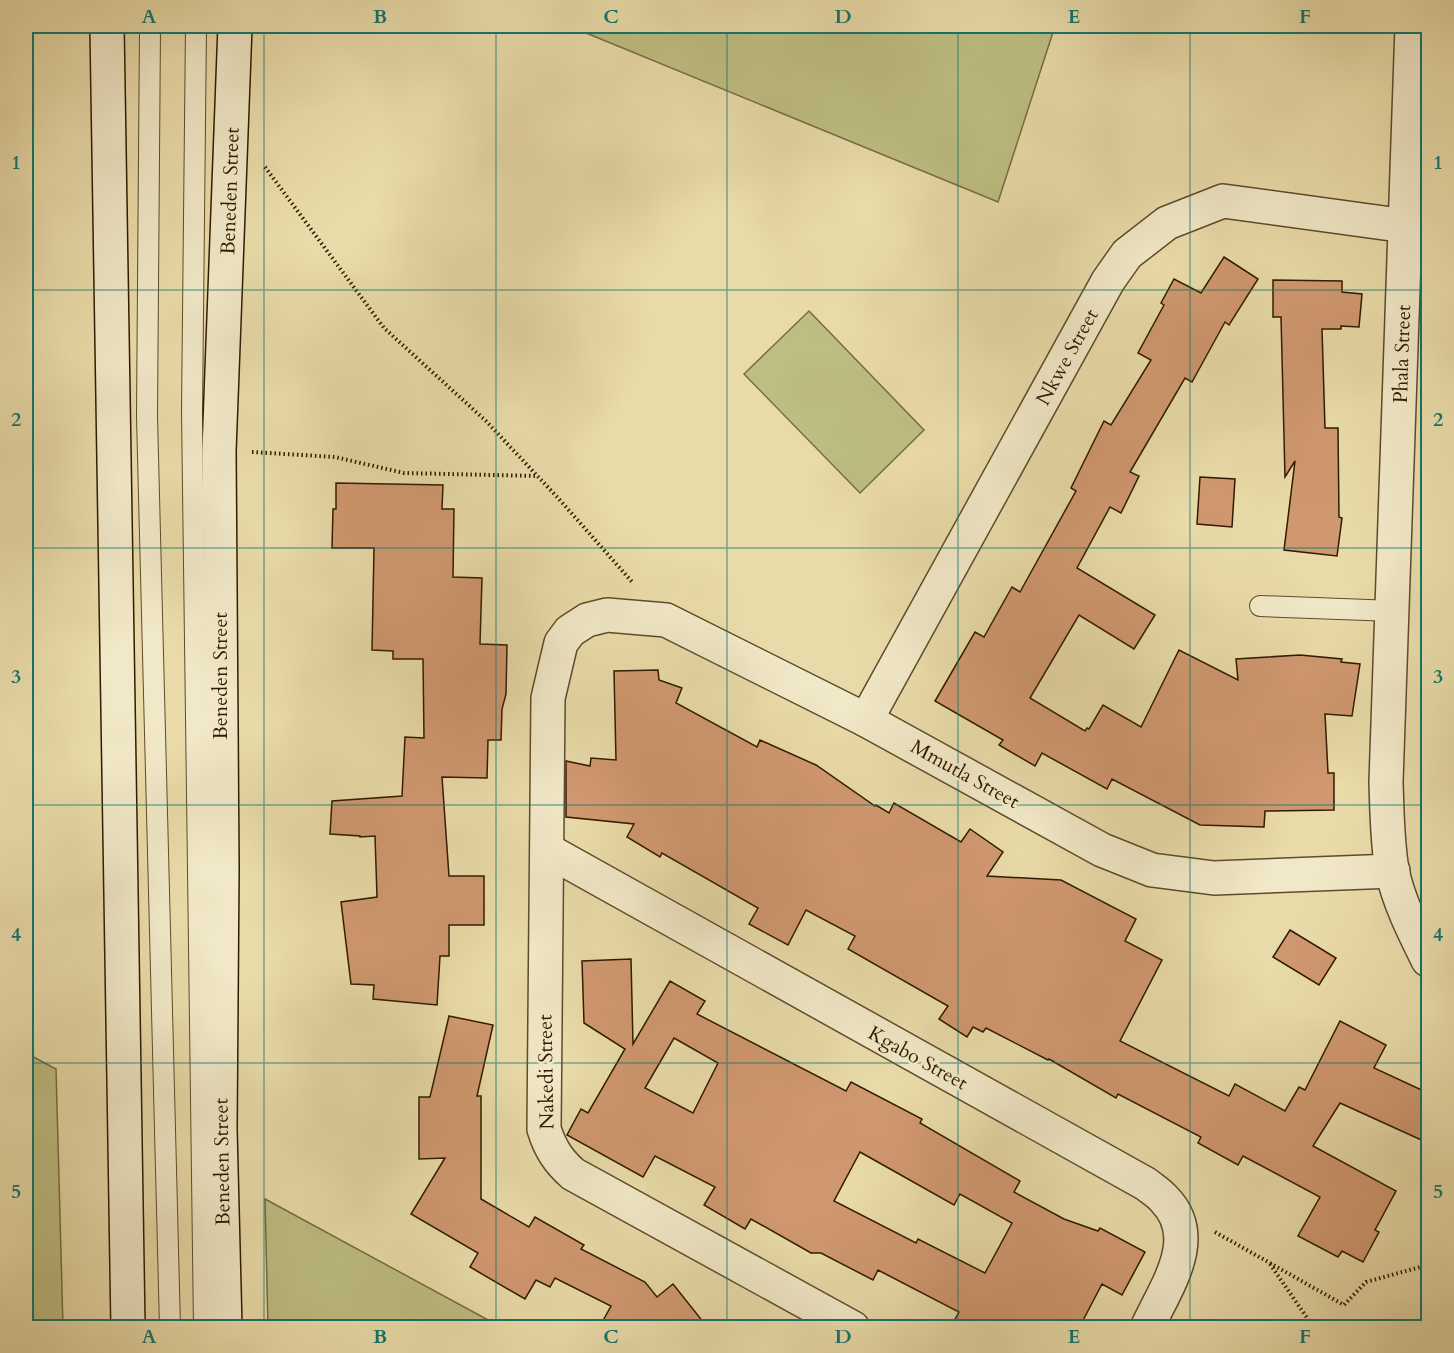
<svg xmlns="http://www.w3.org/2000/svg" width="1454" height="1353" viewBox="0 0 1454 1353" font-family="Cardo,serif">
	<rect width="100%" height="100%" fill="#e9dba9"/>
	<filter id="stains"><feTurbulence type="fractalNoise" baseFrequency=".00333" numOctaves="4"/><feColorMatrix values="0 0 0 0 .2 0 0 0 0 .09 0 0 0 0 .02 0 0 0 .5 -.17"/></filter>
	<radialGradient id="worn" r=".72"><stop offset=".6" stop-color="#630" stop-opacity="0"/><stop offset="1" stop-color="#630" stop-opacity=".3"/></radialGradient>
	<g fill="#bebe82" stroke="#776c42" stroke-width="1.5">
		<path d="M569 26H1055L998 202Z"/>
		<path d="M809 311 924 430 860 493 744 374Z"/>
		<path d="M26 1053 56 1069 63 1327H26Z"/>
		<path d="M265 1199 501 1327H268Z"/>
	</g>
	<g fill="#d09870" stroke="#301b01" stroke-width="1.5" fill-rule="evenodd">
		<path d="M1224 257 1258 279 1229 325 1225 322 1192 382 1185 378 1130 472 1139 476 1121 513 1110 507 1077 568 1155 615 1134 649 1079 615 1030 698 1085 731 1087 728 1089 729 1103 705 1141 727 1179 650 1238 680 1236 659 1300 655 1342 659 1341 662 1360 664 1352 716 1325 714 1328 773H1334V810L1265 811 1264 827 1200 825 1112 779 1107 789 1042 753 1035 766 999 745 1003 740 935 701 975 632 984 637 1012 587 1020 592 1076 491 1071 488 1104 421 1111 425 1151 360 1138 353 1164 305 1161 303 1174 279 1201 293Z"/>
		<path d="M1273 280 1342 281V292L1362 294 1359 327 1341 326V329H1322L1325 428H1338L1339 517 1342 518 1337 556 1284 550 1295 461 1285 477 1281 317H1273Z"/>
		<path d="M1200 477 1235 479 1232 527 1197 524Z"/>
		<path d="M336 483 443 485 442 509H454L453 577 482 578 480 644 507 645 506 694 502 709 501 740H488L487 778 442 777 449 876H484V925H449V956H440L437 1005 373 999 374 985 351 984 341 902 377 897 375 836 360 837V836L330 834 332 801 402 796 405 737 424 738 423 659H393V651L372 650 374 548H332L333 509H336Z"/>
		<path d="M658 670 659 680 682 688 676 703 757 747 760 740 816 765 875 806 876 805 889 813 894 803 961 842 970 829 1003 852 987 876 1061 880 1136 919 1125 941 1162 960 1120 1041 1229 1096 1235 1084 1285 1111 1299 1087 1305 1090 1340 1021 1386 1045 1374 1068 1428 1093V1143L1340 1103 1313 1146 1396 1191 1375 1230 1379 1232 1363 1262 1342 1251 1338 1257 1298 1236 1320 1197 1243 1156 1238 1165 1198 1143 1201 1137 1118 1094 1116 1098 1049 1059 1048 1060 986 1028 983 1032 973 1027 967 1037 939 1019 948 1006 848 949 855 936 806 910 788 945 749 924 758 908 662 853 660 857 627 837 634 824 566 817V761L590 766 591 758 616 760 614 671Z"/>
		<path d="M1290 930 1336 958 1319 985 1273 957Z"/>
		<path d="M631 959 633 1044 670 981 705 1001 697 1014 846 1091 851 1082 922 1119 920 1123 1020 1181 1014 1192 1064 1219 1098 1231 1100 1228 1145 1252 1122 1295 1102 1284 1079 1328H950L959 1312 878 1270 873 1280 821 1253H811L751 1219 745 1229 704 1205 715 1187 655 1156 643 1177 567 1135 581 1109 588 1113 625 1049 584 1023 582 961ZM674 1038 718 1063 693 1113 645 1088ZM860 1152 954 1205 960 1194 1012 1223 985 1273 918 1239 916 1243 834 1201Z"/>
		<path d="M449 1016 493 1025 477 1096H481V1199L529 1227 535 1217 584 1245 581 1249 645 1282 657 1297 673 1284 708 1328H599L611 1306 555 1278 550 1287 536 1280 525 1299 470 1267 478 1253 411 1214 445 1158 419 1159V1097H430Z"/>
	</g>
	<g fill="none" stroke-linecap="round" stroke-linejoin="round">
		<g stroke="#5e4b2b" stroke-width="22">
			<g id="lane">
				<path d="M150 26 147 416 170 1328"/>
				<path d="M196 26 192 411 204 1328"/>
				<path d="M1260 606 1394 611"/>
			</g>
		</g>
		<g stroke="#5e4b2b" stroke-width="36">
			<g id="street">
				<path d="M1412 26 1386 782C1387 811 1387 840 1392 870 1398 900 1414 932 1428 960"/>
				<path d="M866 720 1108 281 1127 254 1167 223 1223 201 1406 226"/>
				<path d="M547 850 1146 1184C1152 1189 1159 1193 1164 1199 1203 1238 1165 1288 1147 1328"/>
				<path d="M853 1328 573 1174C558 1161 550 1148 544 1129L548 698 561 643 570 631 587 620 607 615 666 620 866 720 1102 850 1152 870 1214 878 1393 871"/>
			</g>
		</g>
		<g stroke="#301b01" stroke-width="36">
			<g id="secondary">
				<path d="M107 26 128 1328"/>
				<path d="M225 1328 220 1129 222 867 219 451 235 26"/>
			</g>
		</g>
		<g stroke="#301b01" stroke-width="4" stroke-dasharray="1.5 3" stroke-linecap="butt">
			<path d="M265 167 384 328 486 421 559 499 633 583"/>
			<path d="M252 452 335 457 404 473 537 476"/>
			<path d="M1215 1232 1344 1305 1366 1282 1424 1266 1428 1267"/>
			<path d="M1270 1264 1314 1328"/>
		</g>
		<use href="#lane" stroke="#f1e8c7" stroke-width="20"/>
		<use href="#street" stroke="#f1e8c7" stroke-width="33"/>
		<use href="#secondary" stroke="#f1e8c7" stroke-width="33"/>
	</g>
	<path fill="none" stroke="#0f766e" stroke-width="1.5" stroke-opacity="0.55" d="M264 26V1328M496 26V1328M727 26V1328M958 26V1328M1190 26V1328M26 290H1428M26 548H1428M26 805H1428M26 1063H1428"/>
	<g text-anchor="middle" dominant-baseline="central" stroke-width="5" stroke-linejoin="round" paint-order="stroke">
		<g font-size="20" fill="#301b01" stroke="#f1e8c7">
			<text transform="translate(230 191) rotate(-88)">Beneden Street</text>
			<text transform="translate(1402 354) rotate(-88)">Phala Street</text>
			<text transform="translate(1067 357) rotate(-61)">Nkwe Street</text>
			<text transform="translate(220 676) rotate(-90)">Beneden Street</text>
			<text transform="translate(965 774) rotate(29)">Mmutla Street</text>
			<text transform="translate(918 1058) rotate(29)">Kgabo Street</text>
			<text transform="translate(546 1072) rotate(-91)">Nakedi Street</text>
			<text transform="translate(222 1162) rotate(-91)">Beneden Street</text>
		</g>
	</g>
	<rect width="1454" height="1353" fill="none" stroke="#e9dba9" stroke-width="66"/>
	<rect x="33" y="33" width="1388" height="1287" fill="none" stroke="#0f766e" stroke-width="2"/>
	<g font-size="20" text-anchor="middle" font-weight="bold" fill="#0f766e">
		<text x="149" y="23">A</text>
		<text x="380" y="23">B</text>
		<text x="611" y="23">C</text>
		<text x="843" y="23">D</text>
		<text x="1074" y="23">E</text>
		<text x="1305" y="23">F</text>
		<text x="16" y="169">1</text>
		<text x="1438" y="169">1</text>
		<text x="16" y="426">2</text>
		<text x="1438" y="426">2</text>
		<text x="16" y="683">3</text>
		<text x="1438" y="683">3</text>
		<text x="16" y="941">4</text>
		<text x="1438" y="941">4</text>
		<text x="16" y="1198">5</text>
		<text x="1438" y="1198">5</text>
		<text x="149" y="1343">A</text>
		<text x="380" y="1343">B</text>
		<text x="611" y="1343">C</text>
		<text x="843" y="1343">D</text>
		<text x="1074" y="1343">E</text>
		<text x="1305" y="1343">F</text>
	</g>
	<rect width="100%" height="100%" filter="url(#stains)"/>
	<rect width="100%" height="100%" fill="url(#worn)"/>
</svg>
